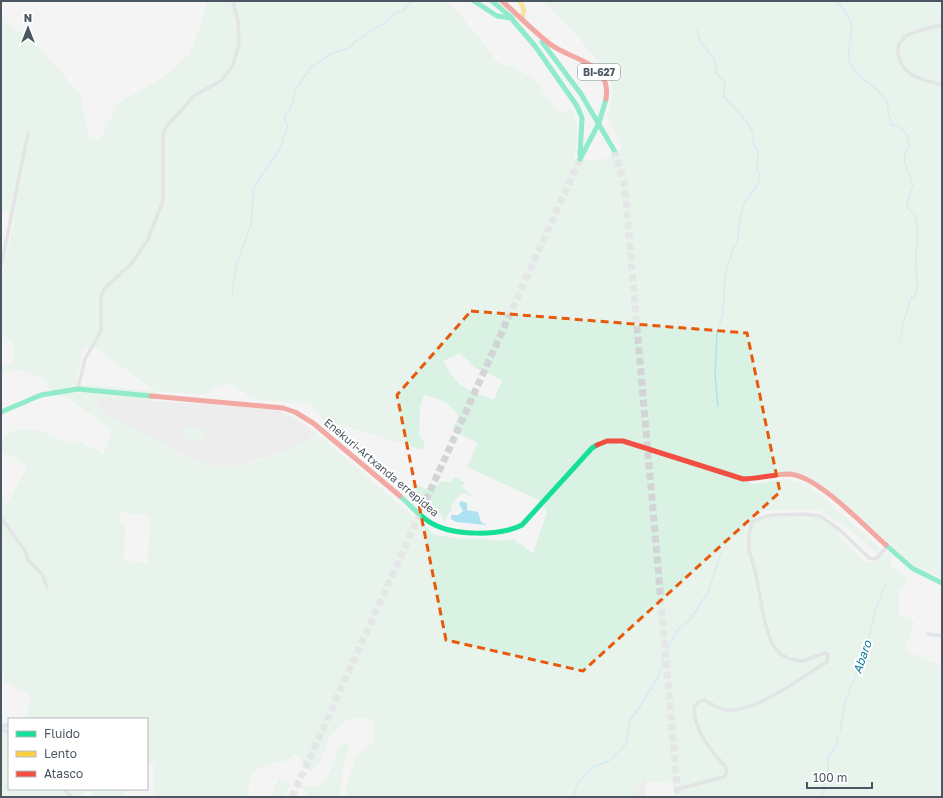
<svg xmlns="http://www.w3.org/2000/svg" width="943" height="798" viewBox="0 0 943 798" font-family="'Golos Text',sans-serif">
	<rect width="100%" height="100%" fill="#f4f4f4"/>
	<g fill="#e6e5e6">
		<path d="M99 397 273 409 290 415 311 428 310 440 291 449 238 466 220 467 197 463 149 436 97 411Z"/>
		<path d="M646 777V797H630Z"/>
	</g>
	<g fill="#d9f2e3" fill-rule="evenodd">
		<path d="M207 1H448L478 36 496 61 505 66 513 67 535 79 554 108 560 113 568 111 570 108C579 122 579 142 573 157 590 163 611 163 622 146 619 135 611 128 609 118 606 107 615 96 612 85 607 64 560 19 544 1H942V578L914 565 814 479C785 467 779 473 750 477L751 484 788 479 808 485 880 548 877 553 847 527 818 510H779L753 512 757 521C769 515 806 514 819 518 827 520 834 527 840 532L838 536 857 555H860L862 560 868 563 877 561 883 554 891 555V568L903 574 908 579 899 589V615L915 622 904 650 942 666V797H695L678 795 671 783H647L646 777 630 797H346L347 786 356 755 374 743 373 719H347L329 737 320 763 311 772 295 754 285 761 265 765 250 775 248 797H154V764L147 763V719H28V706L32 697 26 692 3 681 6 676 1 673V502L7 504 28 466 1 450C1 437 9 429 24 429 29 430 31 432 36 429L72 445 74 439 104 454 112 430 65 396 61 398 50 390 45 379 15 368 1 373V368L13 363 15 348 5 335 1 334V281L15 215 1 210V21L31 38 80 94 89 138 100 141 117 104 165 76 188 56 201 25ZM84 347 95 348 156 391 76 384ZM460 353 475 368 502 380 494 400C463 389 460 390 443 361ZM227 383 243 391 251 399 311 404 322 418 330 423 344 426 423 450 425 442 419 435 420 407 424 395 444 401 459 415 452 430 478 443 467 467 539 500 547 512 533 553 513 539 498 541 481 538 464 539 435 535 311 428 310 440C288 450 242 470 219 467 193 464 172 448 149 436 132 427 114 419 97 411L99 397 153 401 157 391 205 395 211 388ZM121 512 151 516 147 563 124 560 125 523 119 522Z"/>
		<path d="M183 426 204 429 202 440 182 438Z"/>
		<path d="M455 477 466 483 461 486 473 497 461 493 452 504 451 511 448 513 446 519 444 521 440 512 437 516 433 513 432 507 426 509 420 504 418 499 411 498 396 488 403 490 418 485 424 489 436 487 440 482H450Z"/>
		<path d="M9 722V789H126L122 797H94L90 790 78 797H1V723Z"/>
		<path d="M346 742 349 748 342 772 340 797H307L306 792 301 786C329 793 331 765 339 746Z"/>
		<path d="M279 778 291 783 285 797H271Z"/>
	</g>
	<path fill="#aee2f0" d="M461 501 467 503V510L478 512 481 522 487 525 456 522 451 519V515H458L463 511 459 504Z"/>
	<g fill="none" stroke-linecap="round" stroke-linejoin="round">
		<g stroke="#aee2f0" stroke-width="1.5">
			<path d="M837 1C842 9 849 15 851 24 854 33 845 52 850 63 857 81 879 85 887 102 889 104 887 108 888 111 888 115 891 120 892 125L899 126 907 135 909 147C898 156 910 174 913 185L908 199 907 207 915 215 918 232 916 252 917 291 915 296 911 298C906 313 902 327 900 342"/>
			<path d="M697 30 701 42 715 60 716 73 725 82 724 97 743 117 753 132 754 146 758 151 757 169 760 173C761 185 751 192 745 202 740 211 738 234 737 244L734 247 725 275 723 312 717 334 715 375 718 406"/>
			<path d="M232 296 236 265 251 225 254 187 280 149 288 126 285 120V115L290 109 296 89 311 67 331 54 349 48 356 41 375 28 384 24 396 12 403 11 411 1"/>
			<path d="M840 731 846 699 867 648 876 608 886 583"/>
			<path d="M573 797 577 784 593 767 609 761 626 744 629 722 639 708 658 677 662 666V659L673 638 679 628 690 620 708 592 722 551"/>
			<path d="M822 797 828 770V757L837 744 838 737"/>
		</g>
		<g stroke="#d2d4d7" stroke-width="7" stroke-dasharray="7 3.5" stroke-linecap="butt">
			<path d="M614 150 624 183 626 201 678 797"/>
			<path d="M292 797 580 159"/>
		</g>
		<g stroke="#ced0d2" stroke-width="3.5">
			<path d="M942 25C931 28 916 30 906 36 891 47 899 67 912 75 922 80 932 82 942 85"/>
			<path d="M1 267 28 133"/>
			<path d="M78 389 85 359 101 331V298L104 289 131 264 147 241 163 201V135L166 127 194 96 222 80 233 65 239 44 238 22 233 1"/>
			<path d="M1 518 24 549 29 561 42 574 47 587"/>
			<path d="M928 634 942 636"/>
			<path d="M1 726 9 725"/>
			<path d="M1 730 9 732"/>
			<path d="M64 789 72 797"/>
			<path d="M675 790 720 778 724 777 727 772 725 766C709 748 694 731 694 706L700 701 704 700C712 704 719 709 727 710 756 713 803 676 827 662L828 655 825 653 803 661 790 659 780 654 771 642 765 623 756 575 749 550V534L752 522 766 516 775 515 803 514 820 516 839 529 869 558 876 559 885 549"/>
		</g>
		<g stroke="#16e098" stroke-width="5">
			<path d="M474 1 497 16 511 18 535 46 577 106 582 118 580 155"/>
			<path d="M492 1 512 18"/>
			<path d="M542 42 581 94 614 150"/>
			<path d="M580 159 599 123 606 99"/>
			<path d="M1 412 41 395 78 389 151 396"/>
			<path d="M400 496C410 505 421 518 433 524 455 536 501 536 522 525L592 448 597 445"/>
			<path d="M886 545 912 568 942 583"/>
		</g>
		<path stroke="#ffcf43" stroke-width="5" d="M520 1 524 10 522 19"/>
		<g stroke="#f24e42" stroke-width="5">
			<path d="M502 1C518 15 533 31 550 44 572 61 612 61 606 99"/>
			<path d="M151 396 283 408 295 412 313 423 400 496"/>
			<path d="M597 445 607 441H623L743 479C758 479 774 474 789 474 817 475 864 526 886 545"/>
		</g>
	</g>
	<path d="M0 0H943V798H0ZM471 311 747 333 780 492 583 671 446 640 397 395Z" fill="#f4f4f4" fill-opacity=".55" fill-rule="evenodd"/>
	<path fill="none" stroke="#e8590c" stroke-width="3" stroke-dasharray="8 5" stroke-linejoin="round" d="M471 311 747 333 780 492 583 671 446 640 397 395Z"/>
	<g text-anchor="middle" dominant-baseline="central" stroke-width="4" stroke-linejoin="round" paint-order="stroke">
		<rect fill="#fff" stroke="#808990" stroke-width="1" x="578" y="64" width="42" height="16" rx="3"/>
		<g font-size="10" font-weight="bold" fill="#4a5661">
			<text x="599" y="72">BI-627</text>
		</g>
		<g font-size="11" fill="#4a5661" stroke="#fff">
			<text transform="translate(382 467) rotate(40)">Enekuri-Artxanda errepidea</text>
		</g>
		<g font-size="12" font-style="italic" fill="#0c7c9b" stroke="#fff">
			<text transform="translate(862 657) rotate(-71)">Abaro</text>
		</g>
	</g>
	<rect width="943" height="798" fill="none" stroke="#4a5661" stroke-width="4"/>
	<rect x="8" y="718" width="140" height="72" fill="#ffffff" stroke="#b7bbc0"/>
	<rect x="16" y="731" width="20" height="6" fill="#16e098" stroke="#b7bbc0"/>
	<text x="44" y="738" font-size="12" fill="#4a5661">Fluido</text>
	<rect x="16" y="751" width="20" height="6" fill="#ffcf43" stroke="#b7bbc0"/>
	<text x="44" y="758" font-size="12" fill="#4a5661">Lento</text>
	<rect x="16" y="771" width="20" height="6" fill="#f24e42" stroke="#b7bbc0"/>
	<text x="44" y="778" font-size="12" fill="#4a5661">Atasco</text>
	<g transform="translate(28 28)" stroke="#ffffff" stroke-width="3" paint-order="stroke">
	<path d="M0-3L7 15L0 10L-7 15Z" fill="#4a5661"/>
	<text y="-6" font-size="11" font-weight="bold" text-anchor="middle" fill="#4a5661">N</text>
	</g>
	<path d="M807 782v6h65v-6" fill="none" stroke="#4a5661" stroke-width="2"/>
	<text x="813" y="782" font-size="12" fill="#4a5661" stroke="#ffffff" stroke-width="3" paint-order="stroke">100 m</text>
</svg>
